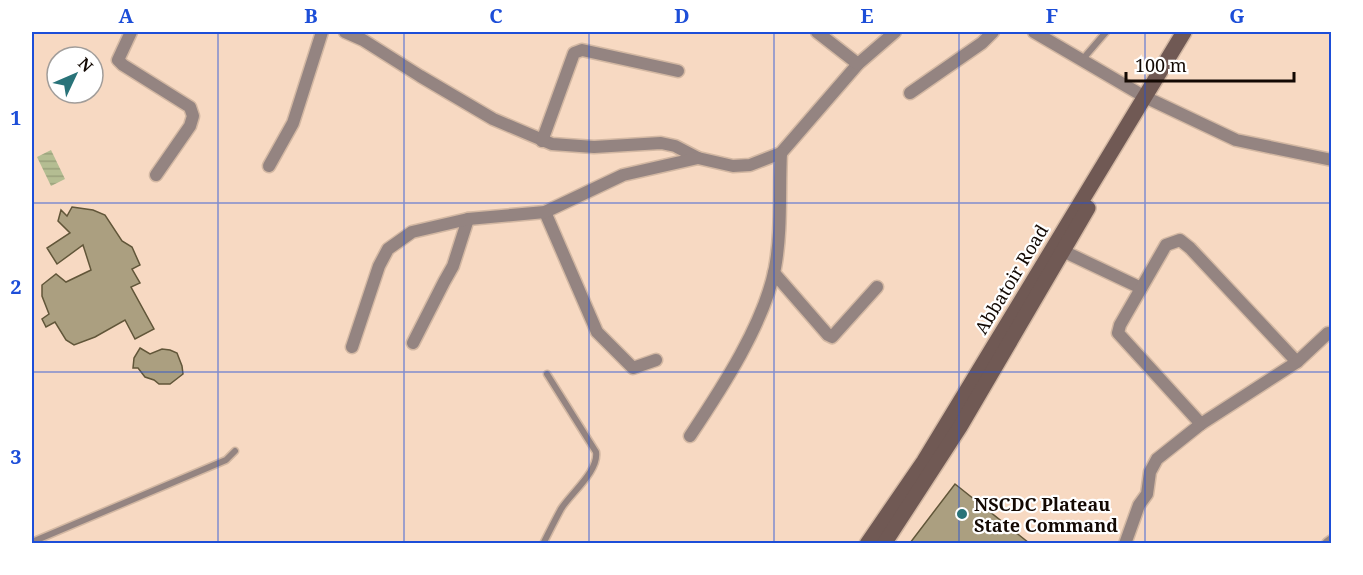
<svg xmlns="http://www.w3.org/2000/svg" width="1363" height="575" viewBox="0 0 1363 575" font-family="'Noto Serif',serif">
	<defs>
		<pattern id="water-rules" width="6" height="5" patternUnits="userSpaceOnUse" patternTransform="scale(1.5)"><rect width="6" height="5" fill="#b4bd92"/><path d="M0 2.5h6" fill="none" stroke="#9aa17c"/></pattern>
	</defs>
	<rect width="100%" height="100%" fill="#f7d9c2"/>
	<path fill="url(#water-rules)" d="M51 150 65 179 51 186 37 157Z"/>
	<g fill="#ab9f80" stroke="#615639" stroke-width="1.5">
		<path d="M72 207 93 210 105 215 122 241 132 247 140 265 132 269 140 283 131 287 154 329 135 339 125 320 95 337 74 345 66 340 55 322 46 327 42 319 49 314 42 296V285L56 274 66 282 91 270 83 245 57 264 47 248 70 233 58 221 61 210 67 216Z"/>
		<path d="M140 348 150 354 162 349 170 350 177 353 182 366 183 374 170 384H159L154 380 145 377 138 368H133L134 358Z"/>
		<path d="M955 484 1029 543H910Z"/>
	</g>
	<g fill="none" stroke-linecap="round" stroke-linejoin="round">
		<g stroke="#d3b8a3" stroke-width="9">
			<g id="lane">
				<path d="M1082 60 1106 32"/>
				<path d="M32 542 226 460 235 451"/>
				<path d="M543 544C549 532 555 520 561 509 571 493 599 471 596 452L547 374"/>
			</g>
		</g>
		<g stroke="#d3b8a3" stroke-width="15">
			<g id="street">
				<path d="M131 32 118 60 123 65 190 107 193 116 190 126 156 175"/>
				<path d="M345 32 363 40 420 76 493 119 552 144 594 147 661 143 675 146 698 158 733 166 750 165 781 153 858 64 895 32"/>
				<path d="M817 32 858 64"/>
				<path d="M1034 32 1145 97 1236 140 1332 160"/>
				<path d="M910 93 982 43 993 32"/>
				<path d="M542 141 574 53 582 50 678 71"/>
				<path d="M269 166 293 123 322 32"/>
				<path d="M545 212 597 332 633 368 656 360"/>
				<path d="M1063 251 1141 288"/>
				<path d="M774 273 828 335 832 337 877 287"/>
				<path d="M413 343 444 282 453 266 468 219"/>
				<path d="M352 347 379 266 388 249 412 232 468 219 545 212 623 175 698 158"/>
				<path d="M1201 424 1118 333 1120 325 1166 245 1180 240 1190 248 1297 362"/>
				<path d="M690 436C722 388 764 324 775 268 782 230 779 191 781 153"/>
				<path d="M1125 544 1139 505 1147 494 1150 472 1157 459 1201 424 1297 362 1328 333"/>
				<path d="M1328 544 1332 541"/>
			</g>
		</g>
		<g stroke="#d3b8a3" stroke-width="18">
			<g id="secondary">
				<path d="M867 544 924 461 1184 32"/>
				<path d="M884 544 960 427 1088 208"/>
			</g>
		</g>
		<use href="#lane" stroke="#948481" stroke-width="6"/>
		<use href="#street" stroke="#948481" stroke-width="12"/>
		<use href="#secondary" stroke="#705954" stroke-width="15"/>
	</g>
	<path fill="none" stroke="#1d4ed8" stroke-width="1.5" stroke-opacity="0.55" d="M218 32V544M404 32V544M589 32V544M774 32V544M959 32V544M1145 32V544M32 203H1332M32 372H1332"/>
	<circle fill="#297379" stroke="#fff" stroke-width="2" cx="962" cy="514" r="6"/>
	<g text-anchor="middle" dominant-baseline="central" stroke-width="4.5" stroke-linejoin="round" paint-order="stroke">
		<g font-size="18" fill="#130903" stroke="#fff">
			<text transform="translate(1011 279) rotate(-59)">Abbatoir Road</text>
		</g>
		<g font-size="18" font-weight="bold" fill="#130903" stroke="#fff" text-anchor="start">
			<text x="974" y="504">NSCDC Plateau<tspan x="974" dy="21">State Command</tspan></text>
		</g>
	</g>
	<rect width="1363" height="575" fill="none" stroke="#ffffff" stroke-width="66"/>
	<g transform="translate(75 75) rotate(46)"><circle r="28" fill="#ffffff" stroke="#a19d9a" stroke-width="1.5"/>
	<path d="M0-4.5L10 22L0 15L-10 22Z" fill="#297379"/>
	<text y="-9" font-size="16" font-weight="bold" text-anchor="middle" fill="#130903">N</text>
	</g>
	<path d="M1126 72v9h168v-9" fill="none" stroke="#130903" stroke-width="3"/>
	<text x="1135" y="72" font-size="18" fill="#130903" stroke="#ffffff" stroke-width="4.5" paint-order="stroke">100 m</text>
	<rect x="33" y="33" width="1297" height="509" fill="none" stroke="#1d4ed8" stroke-width="2"/>
	<g font-size="20" text-anchor="middle" font-weight="bold" fill="#1d4ed8">
		<text x="126" y="23">A</text>
		<text x="311" y="23">B</text>
		<text x="496" y="23">C</text>
		<text x="682" y="23">D</text>
		<text x="867" y="23">E</text>
		<text x="1052" y="23">F</text>
		<text x="1237" y="23">G</text>
		<text x="16" y="125">1</text>
		<text x="16" y="294">2</text>
		<text x="16" y="464">3</text>
	</g>
</svg>
